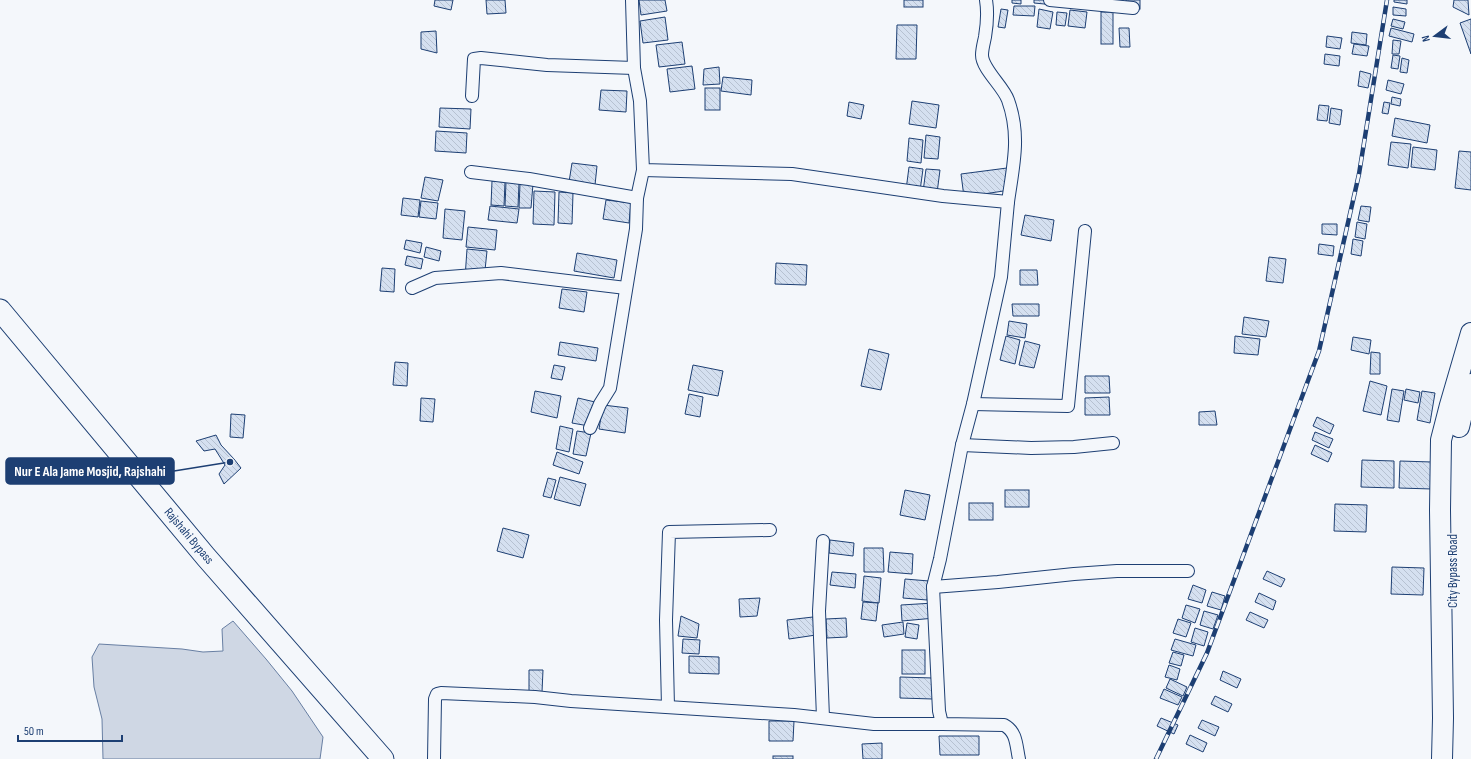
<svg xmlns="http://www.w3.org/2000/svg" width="1471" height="759" viewBox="0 0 1471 759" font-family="'Sofia Sans Condensed',sans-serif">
	<defs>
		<pattern id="building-back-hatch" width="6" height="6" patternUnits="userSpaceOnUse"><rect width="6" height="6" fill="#d5e0f0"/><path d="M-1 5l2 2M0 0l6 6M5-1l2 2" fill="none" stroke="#b6c1d1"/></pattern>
	</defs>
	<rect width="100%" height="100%" fill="#f4f7fb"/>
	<path fill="#cfd7e4" stroke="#687fa3" d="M233 621 266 659 292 691 323 737 320 759H103L102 719 94 687 92 657 99 644 182 649 203 652 223 651 222 629Z"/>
	<g fill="url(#building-back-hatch)" stroke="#1d3f73">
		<path d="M435 0H453L451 10 434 6Z"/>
		<path d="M486 0H505L506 13 487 14Z"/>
		<path d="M639 0H665L667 11 641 15Z"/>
		<rect x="904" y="0" width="19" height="7"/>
		<path d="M1012 0H1021V4L1012 3Z"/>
		<path d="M1034 0H1055V5L1034 3Z"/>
		<rect x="1126" y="0" width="14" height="9"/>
		<path d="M1394 0H1407V4L1394 2Z"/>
		<path d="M1454 0H1468L1469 15 1453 7Z"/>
		<path d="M1014 6H1035L1034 16 1013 15Z"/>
		<path d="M1393 7 1406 9V16L1393 15Z"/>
		<path d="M1001 9 1008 10 1005 28 998 27Z"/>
		<path d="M1039 9 1053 12 1050 29 1037 27Z"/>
		<path d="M1070 10 1087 12 1085 28 1068 26Z"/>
		<path d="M1057 12 1067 13 1065 26 1056 25Z"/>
		<rect x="1101" y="12" width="12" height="32"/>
		<path d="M665 17 668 40 643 43 640 21Z"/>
		<path d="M1393 19 1405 22 1403 29 1391 26Z"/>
		<path d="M1471 19V54L1460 23Z"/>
		<path d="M897 25H917L916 59H896Z"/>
		<path d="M1119 28H1129L1130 47H1120Z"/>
		<path d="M1391 28 1414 34 1412 42 1389 36Z"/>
		<path d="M436 31 437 53 421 49V32Z"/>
		<path d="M1352 32 1367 34 1366 45 1351 43Z"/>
		<path d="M1327 36 1342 38 1340 49 1326 47Z"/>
		<path d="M1393 40 1401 41 1399 54H1392Z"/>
		<path d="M682 42 685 64 659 67 656 45Z"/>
		<path d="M1354 44 1369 46 1367 56 1352 54Z"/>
		<path d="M1325 54 1340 56 1339 66 1324 64Z"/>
		<path d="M1393 55 1400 56 1398 69 1391 68Z"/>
		<path d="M1402 58 1409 60 1407 73 1400 72Z"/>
		<path d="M692 66 695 89 670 92 667 69Z"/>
		<path d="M719 67 720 84 703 85 704 69Z"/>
		<path d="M1360 71 1371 74 1368 88 1358 86Z"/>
		<path d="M723 77 752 80 751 95 721 91Z"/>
		<path d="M1388 80 1404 84 1401 94 1386 90Z"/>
		<rect x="705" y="88" width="15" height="22"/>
		<path d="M601 90 627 91 626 112 599 110Z"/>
		<path d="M1392 97 1401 99 1400 106 1391 104Z"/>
		<path d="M912 101 939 105 936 128 909 124Z"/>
		<path d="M849 102 864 105 861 119 847 116Z"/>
		<path d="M1384 102 1390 103 1388 114 1382 113Z"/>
		<path d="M1319 105 1329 106 1327 121 1317 120Z"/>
		<path d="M440 108 471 109 470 129 439 127Z"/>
		<path d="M1331 108 1342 110 1340 125 1329 123Z"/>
		<path d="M1395 118 1430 125 1427 143 1392 136Z"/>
		<path d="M436 131 467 133 466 153 435 151Z"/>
		<path d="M926 135 940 137 938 159 924 158Z"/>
		<path d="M909 138 923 140 921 163 907 161Z"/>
		<path d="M1391 142 1411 144 1408 168 1388 165Z"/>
		<path d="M1413 147 1437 150 1435 170 1411 167Z"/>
		<path d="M1459 151 1471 152V190L1455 188Z"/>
		<path d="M572 163 597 166 595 185 569 182Z"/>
		<path d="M909 167 923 169 920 191 906 190Z"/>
		<path d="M1007 168 1010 190 964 197 961 174Z"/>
		<path d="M926 169 940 170 937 193 923 192Z"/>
		<path d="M425 177 443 180 438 201 421 198Z"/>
		<path d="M492 181 505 182 504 206 491 205Z"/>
		<path d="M506 182 519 183 518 207 505 206Z"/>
		<path d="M520 184H533L531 208H519Z"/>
		<path d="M534 191 555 192 554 225 533 224Z"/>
		<path d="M559 192 573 193 572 224 558 223Z"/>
		<path d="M403 198 420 200 418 217 401 215Z"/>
		<path d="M606 200 631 203 629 223 603 219Z"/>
		<path d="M421 201 438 203 436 219 419 217Z"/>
		<path d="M490 206 519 209 517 223 488 220Z"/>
		<path d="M1361 206 1371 207 1369 222 1358 220Z"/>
		<path d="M445 209 465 211 462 240 443 238Z"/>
		<path d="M1025 215 1054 220 1051 241 1021 235Z"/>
		<path d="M1357 222 1367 224 1365 239 1355 237Z"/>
		<path d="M1322 224H1337V235L1322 234Z"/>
		<path d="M468 227 497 230 495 250 466 247Z"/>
		<path d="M1353 239 1363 241 1361 256 1351 254Z"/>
		<path d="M406 240 422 243 420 253 404 249Z"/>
		<path d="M1319 244 1334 246 1333 256 1318 254Z"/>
		<path d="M426 247 441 251 439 261 424 257Z"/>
		<path d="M467 249 487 251 484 280 465 278Z"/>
		<path d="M577 253 617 260 614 278 574 271Z"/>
		<path d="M407 256 423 259 421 269 405 265Z"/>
		<path d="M1269 257 1286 259 1283 283 1266 281Z"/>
		<path d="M776 263 807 265 806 285 775 284Z"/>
		<path d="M382 268 395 269 394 292 380 291Z"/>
		<path d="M1020 270H1037L1038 285H1020Z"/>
		<path d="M562 289 587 292 584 312 559 308Z"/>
		<path d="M1012 304H1039V316H1013Z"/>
		<path d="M1244 317 1269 321 1266 337 1242 334Z"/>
		<path d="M1009 321 1027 324 1025 338 1007 335Z"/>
		<path d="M1006 336 1020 340 1015 364 1000 360Z"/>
		<path d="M1235 336 1260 339 1258 355 1234 353Z"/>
		<path d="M1353 337 1371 340 1369 354 1351 350Z"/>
		<path d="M1025 341 1040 345 1034 368 1019 365Z"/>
		<path d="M560 342 598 348 596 361 558 355Z"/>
		<path d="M869 349 889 354 881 390 861 386Z"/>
		<path d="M1371 352 1380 353V374H1370Z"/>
		<path d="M395 362 408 363 407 386 393 385Z"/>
		<path d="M554 365 565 367 562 380 551 378Z"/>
		<path d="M693 365 723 371 718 396 688 390Z"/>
		<path d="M1085 376H1109L1110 393H1085Z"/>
		<path d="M1370 381 1387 386 1381 415 1363 411Z"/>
		<path d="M1392 389 1404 391 1399 422 1387 420Z"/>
		<path d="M1406 389 1420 392 1418 403 1404 400Z"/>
		<path d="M535 391 561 396 557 418 531 412Z"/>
		<path d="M1422 391 1435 393 1430 423 1417 420Z"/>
		<path d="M689 394 703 397 700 417 685 414Z"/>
		<path d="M1109 397 1110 415H1085V398Z"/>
		<path d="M421 398 435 399 433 422 420 421Z"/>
		<path d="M578 398 595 402 589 426 572 423Z"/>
		<path d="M603 405 628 408 625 433 599 429Z"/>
		<path d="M1215 411 1217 425H1199V412Z"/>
		<path d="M231 414 245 415 243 438 230 437Z"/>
		<path d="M1317 417 1334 425 1330 434 1313 426Z"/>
		<path d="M560 426 573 429 569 452 556 449Z"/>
		<path d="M577 431 591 433 586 456 573 454Z"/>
		<path d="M1315 432 1333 439 1329 448 1312 440Z"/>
		<path d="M216 435 221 445 234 459 241 468 224 484 219 474 225 465 215 449 204 451 196 441Z"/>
		<path d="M1315 445 1332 453 1328 462 1311 454Z"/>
		<path d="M557 452 583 462 579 474 553 465Z"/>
		<path d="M1362 460 1394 461V488L1361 487Z"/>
		<path d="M1400 461 1432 462V489L1399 488Z"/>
		<path d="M560 477 586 484 580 506 554 499Z"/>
		<path d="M548 478 556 480 551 498 543 496Z"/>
		<path d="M905 490 930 495 925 520 900 515Z"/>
		<rect x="1005" y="490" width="24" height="17"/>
		<rect x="969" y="503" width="24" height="17"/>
		<path d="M1335 504 1367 505 1366 532 1334 531Z"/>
		<path d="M503 528 529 535 523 558 497 551Z"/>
		<path d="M830 540 854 543 853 556 829 553Z"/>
		<path d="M864 548H883L884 572H864Z"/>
		<path d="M890 552 913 554 912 574 888 572Z"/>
		<path d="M1392 567 1424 568 1423 595 1391 594Z"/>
		<path d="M1267 571 1285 579 1281 587 1263 579Z"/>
		<path d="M832 572 856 574 855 588 830 585Z"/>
		<path d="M864 576 881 578 879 603 862 601Z"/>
		<path d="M905 579 929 581 927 600 903 598Z"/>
		<path d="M1193 585 1206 590 1202 603 1188 599Z"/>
		<path d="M1212 592 1225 596 1221 610 1207 606Z"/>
		<path d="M1259 593 1276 601 1273 610 1255 602Z"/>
		<path d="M760 598 757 616 740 617 739 599Z"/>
		<path d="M863 602 878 603 876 621 861 619Z"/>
		<path d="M934 603 935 618 902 621 901 605Z"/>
		<path d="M1186 605 1200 609 1195 623 1182 618Z"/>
		<path d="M1204 611 1218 615 1213 629 1200 625Z"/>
		<path d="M1250 612 1268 620 1264 628 1246 620Z"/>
		<path d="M681 616 699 624 697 638 678 636Z"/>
		<path d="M813 617 816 635 789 639 787 620Z"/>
		<path d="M846 618 847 637 827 638 826 619Z"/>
		<path d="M1178 619 1191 623 1186 637 1173 633Z"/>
		<path d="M903 622 904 634 884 637 882 625Z"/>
		<path d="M907 623 919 625 917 639 905 637Z"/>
		<path d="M1195 628 1208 632 1204 646 1191 642Z"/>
		<path d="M683 639 700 640 699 654 682 653Z"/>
		<path d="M1175 639 1196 645 1193 656 1171 650Z"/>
		<rect x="902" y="650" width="23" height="24"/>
		<path d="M1173 652 1184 655 1181 666 1169 663Z"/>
		<path d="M689 656 719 657V674L689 673Z"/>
		<path d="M1169 665 1180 669 1177 680 1165 677Z"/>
		<path d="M529 670H543L542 692H529Z"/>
		<path d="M1223 671 1241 679 1237 688 1220 680Z"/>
		<path d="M900 677 933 678V699L900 698Z"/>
		<path d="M1170 679 1187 687 1183 696 1166 688Z"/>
		<path d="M1164 689 1182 697 1178 705 1160 698Z"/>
		<path d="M1215 696 1232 704 1228 712 1211 704Z"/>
		<path d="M1161 718 1178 725 1174 734 1157 726Z"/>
		<path d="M1202 720 1219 727 1215 736 1198 728Z"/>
		<path d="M769 721H794L793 741H769Z"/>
		<path d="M1190 735 1207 743 1203 752 1186 744Z"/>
		<path d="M939 736H979V755H940Z"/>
		<path d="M882 743V759H863L862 744Z"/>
		<rect x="773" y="756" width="20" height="3"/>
	</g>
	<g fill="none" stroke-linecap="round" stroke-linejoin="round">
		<g stroke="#1d3f73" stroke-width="14">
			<g id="minor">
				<path d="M632 0 634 68 640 101 643 170 792 174 943 196 1008 202 1001 277 973 404 962 445 940 559 933 587 939 711 942 724 1004 725C1017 732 1016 745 1019 759"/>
				<path d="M986 0C988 12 987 25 985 37 984 42 982 49 982 55 982 69 1003 86 1008 100 1021 136 1013 166 1008 202"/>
				<path d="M1050 0 1133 8"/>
				<path d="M472 96 474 59 481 58 547 65 634 68"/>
				<path d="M471 172 529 179 637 198"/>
				<path d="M412 288 435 278 501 273 626 288"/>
				<path d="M973 404 1068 406 1085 231"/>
				<path d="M590 428 600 404 610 388 636 229 637 198 643 170"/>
				<path d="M962 445 1031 448 1074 447 1113 443"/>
				<path d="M933 587 998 582 1074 574 1117 571H1188"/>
				<path d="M668 707 666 620 669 532 770 530"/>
				<path d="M823 718 819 611 823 541"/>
				<path d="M434 759 435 699 437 694 441 693 535 697 571 701 794 715 874 724H942"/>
			</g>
		</g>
		<g stroke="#1d3f73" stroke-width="22">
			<g id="primary">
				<path d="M1459 427 1464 406 1471 384"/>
				<path d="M1442 759 1443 718 1440 510 1441 440 1450 405 1471 333"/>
			</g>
		</g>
		<g stroke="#1d3f73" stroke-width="23">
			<path id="trunk" d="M0 310 206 557 383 759"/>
		</g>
		<use href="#minor" stroke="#f4f7fb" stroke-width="12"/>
		<use href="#primary" stroke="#f4f7fb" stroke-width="20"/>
		<use href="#trunk" stroke="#f4f7fb" stroke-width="21"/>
		<g stroke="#1d3f73" stroke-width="4.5">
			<path id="rail" d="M1156 759 1207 653 1319 351 1359 174 1387 0"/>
		</g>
		<use href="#rail" stroke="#f4f7fb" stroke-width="3" stroke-dasharray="9" stroke-linecap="butt"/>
	</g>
	<g text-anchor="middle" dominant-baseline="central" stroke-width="3" stroke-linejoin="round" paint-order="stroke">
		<g font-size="13" fill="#1d3f73" stroke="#f4f7fb">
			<text transform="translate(189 536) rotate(50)">Rajshahi Bypass</text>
			<text transform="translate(1453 571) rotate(-90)">City Bypass Road</text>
		</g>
	</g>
	<path fill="none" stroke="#1d3f73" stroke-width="1.5" d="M230 462L174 471"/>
	<circle fill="#1d3f73" stroke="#f4f7fb" stroke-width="1.5" cx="230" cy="462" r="4"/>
	<rect fill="#1d3f73" stroke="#1d3f73" stroke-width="1.5" x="6" y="458" width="168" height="26" rx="4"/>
	<g font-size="14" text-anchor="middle" font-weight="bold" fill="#fff">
		<text x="90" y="476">Nur E Ala Jame Mosjid, Rajshahi</text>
	</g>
	<g transform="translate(1435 36) rotate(255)" stroke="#f4f7fb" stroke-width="3" paint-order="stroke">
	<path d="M0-3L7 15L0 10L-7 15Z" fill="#1d3f73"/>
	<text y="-6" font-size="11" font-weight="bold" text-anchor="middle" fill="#1d3f73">N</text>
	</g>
	<path d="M18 735v6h104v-6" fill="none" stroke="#1d3f73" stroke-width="2"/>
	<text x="24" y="735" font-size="12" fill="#1d3f73" stroke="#f4f7fb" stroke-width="3" paint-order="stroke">50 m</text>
</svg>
